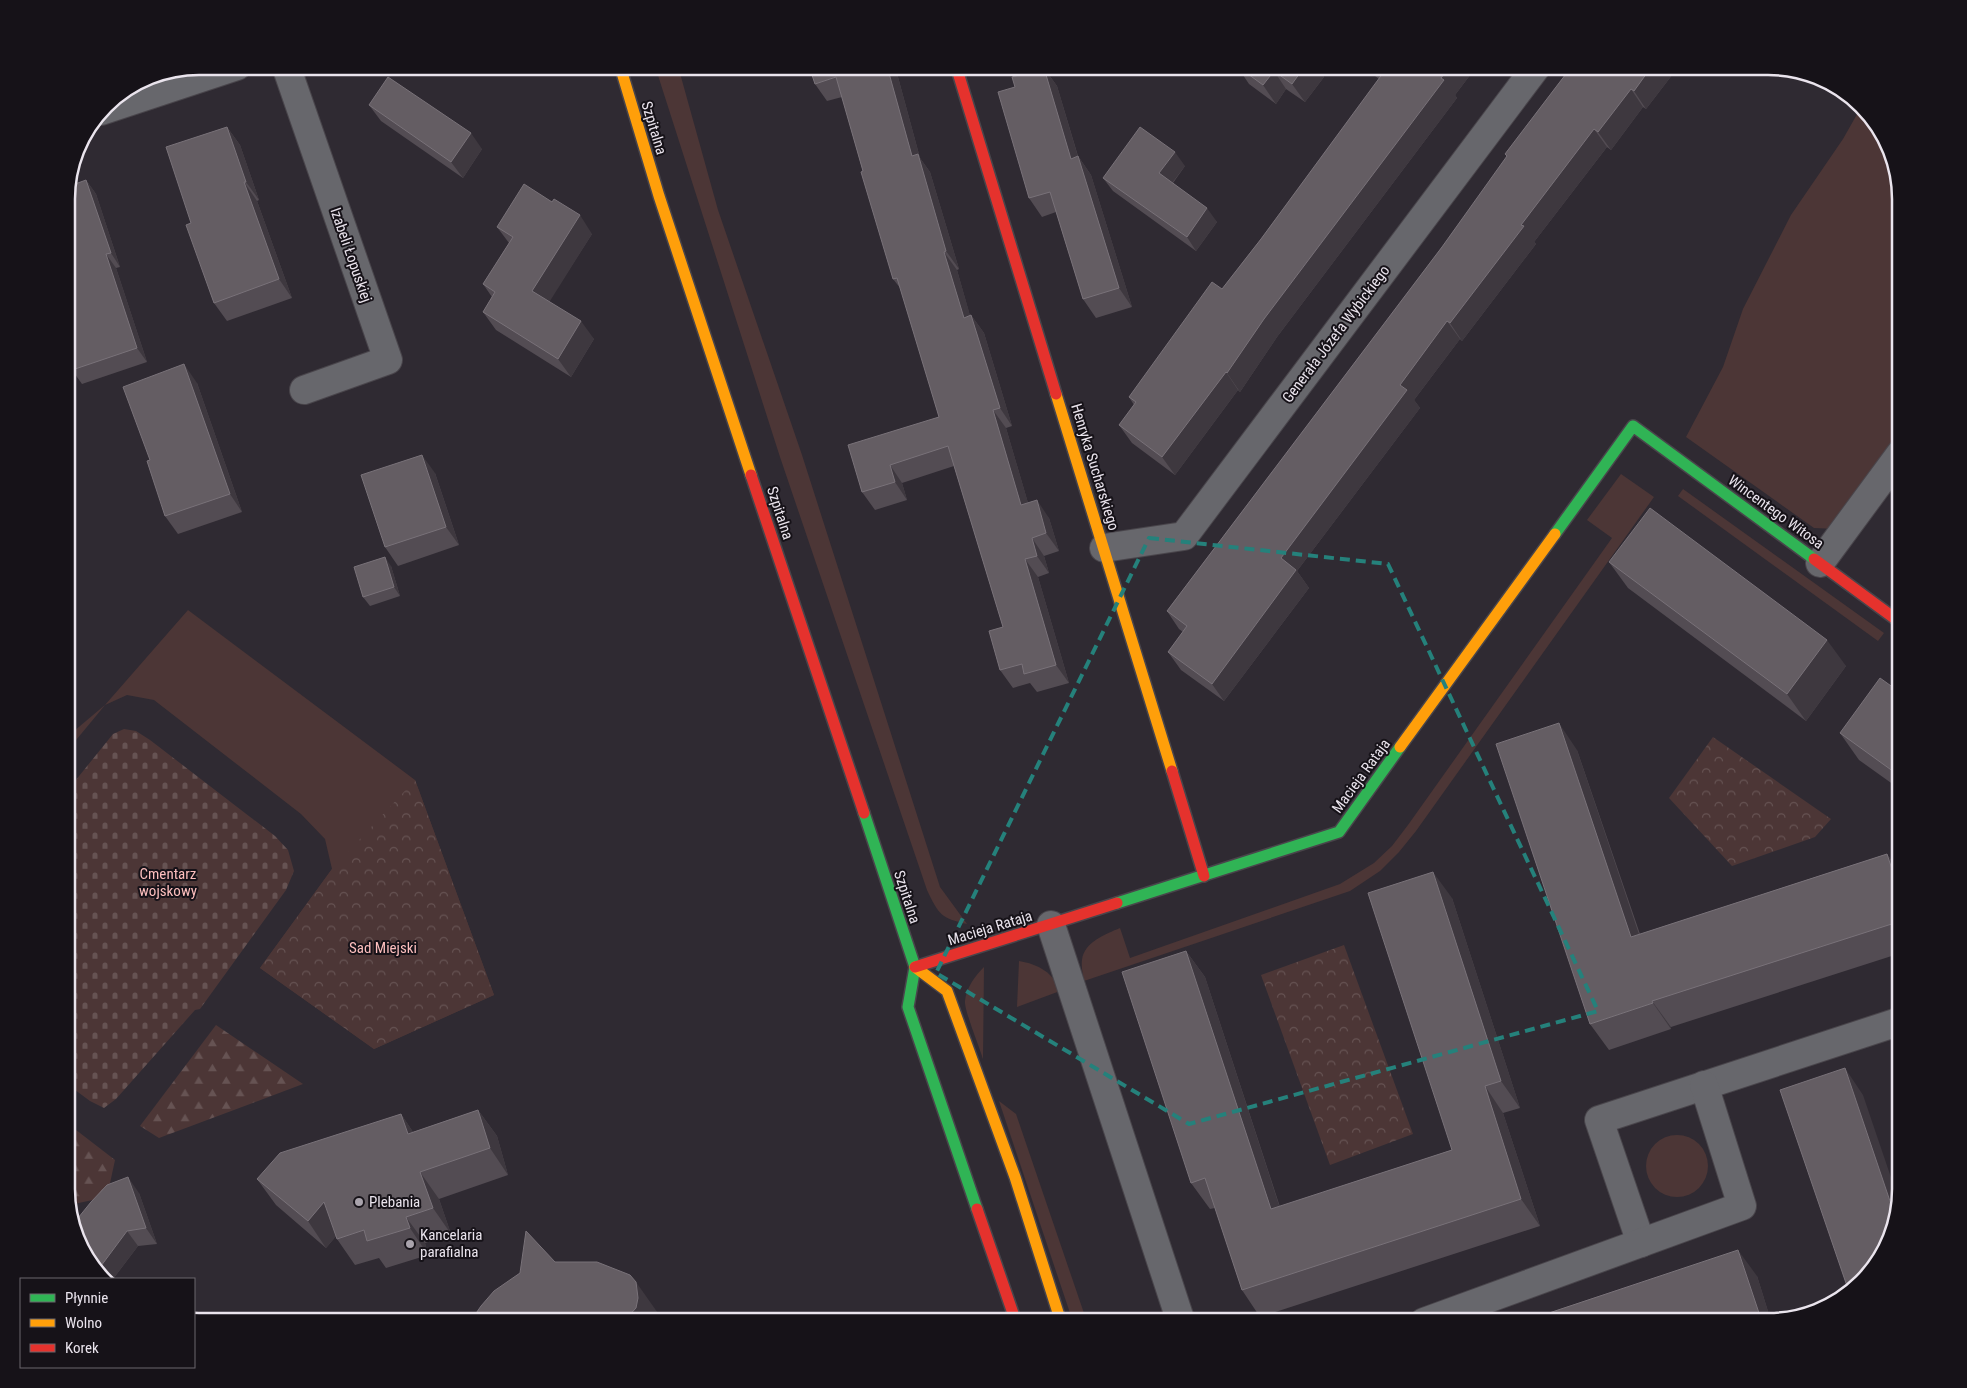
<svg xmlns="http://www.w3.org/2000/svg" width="1967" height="1388" viewBox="0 0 1967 1388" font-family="'Roboto Condensed',sans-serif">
	<defs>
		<pattern id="forest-firs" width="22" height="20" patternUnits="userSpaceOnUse" patternTransform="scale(1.25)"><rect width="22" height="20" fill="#4c3636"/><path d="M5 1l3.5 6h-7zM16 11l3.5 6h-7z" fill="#665353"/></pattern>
		<pattern id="cemetery-stones" width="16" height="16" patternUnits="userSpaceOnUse" patternTransform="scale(1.25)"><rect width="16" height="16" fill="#4c3636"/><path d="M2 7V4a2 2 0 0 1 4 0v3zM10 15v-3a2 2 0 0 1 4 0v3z" fill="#665353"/></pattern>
		<pattern id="park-crowns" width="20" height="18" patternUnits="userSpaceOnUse" patternTransform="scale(1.25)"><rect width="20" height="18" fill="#4c3636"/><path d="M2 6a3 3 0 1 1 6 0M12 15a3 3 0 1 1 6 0" fill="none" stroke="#665353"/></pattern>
	</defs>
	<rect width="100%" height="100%" fill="#2f2a32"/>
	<g fill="#4c3636">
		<path d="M655 66H678L718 210 802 455 940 887 967 924C941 918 939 915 927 890L780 457Z"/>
		<path d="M1860 109 1887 140 1901 199V434L1837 529 1814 528 1686 437 1723 367 1743 309 1791 215 1843 139Z"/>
		<path d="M1621 474 1654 497 1416 831 1399 852 1380 871 1350 891 1084 981C1083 974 1081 967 1082 960 1084 942 1106 934 1120 928L1130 958 1340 884 1374 863 1392 846 1408 825 1612 538 1587 520Z"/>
		<path d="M1683 489 1884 633 1878 641 1678 496Z"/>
		<path d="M188 610 415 780 494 995 374 1049 260 968 332 869 325 839 301 814 154 700 127 695 105 705Z"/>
		<path d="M1019 961C1038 964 1054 973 1060 991L1017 1007Z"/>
		<path d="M984 967 983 1059C980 1048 964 1010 965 1001 966 988 975 976 984 967Z"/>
		<path d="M999 1101 1016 1114 1087 1322H1073Z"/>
		<circle cx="1677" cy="1166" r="31"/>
	</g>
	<g fill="url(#forest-firs)">
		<path d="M105 705 67 751V737Z"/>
		<path d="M216 1025 303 1084 159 1138 140 1126Z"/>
		<path d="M67 1123 115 1160 107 1197 69 1205 67 1198Z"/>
	</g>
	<path fill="url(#cemetery-stones)" d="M124 729 136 731 150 740 275 836 288 850 294 871 286 890 200 1009 195 1010 116 1099 104 1108 90 1101 67 1084V791L113 734Z"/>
	<g fill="url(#park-crowns)">
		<path d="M1713 737 1831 819 1815 837 1732 866 1669 798Z"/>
		<path d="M415 780 494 995 374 1049 260 968 332 869Z"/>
		<path d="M1344 945 1413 1134 1330 1165 1261 975Z"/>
	</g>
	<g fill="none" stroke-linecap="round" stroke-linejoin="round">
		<g stroke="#49454b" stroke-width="30">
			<g id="street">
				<path d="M286 66 388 360 304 390"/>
				<path d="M101 111 237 66"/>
				<path d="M1104 548 1184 536 1537 66"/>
				<path d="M1820 563 1901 453"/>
				<path d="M1051 925 1181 1322"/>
				<path d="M1641 1243 1599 1120 1901 1021"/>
				<path d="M1424 1322 1742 1206 1704 1085"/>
			</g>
		</g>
		<g stroke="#49454b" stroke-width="14">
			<g id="fast">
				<path d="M1555 534 1633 426 1814 559"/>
				<path d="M864 813 915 967 908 1007 977 1209"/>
				<path d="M1117 903 1339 832 1400 747"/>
			</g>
		</g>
		<g stroke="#49454b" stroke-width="14">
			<g id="slow">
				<path d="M620 66 659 196 751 475"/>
				<path d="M1056 394 1172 771"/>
				<path d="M1400 747 1555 534"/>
				<path d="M915 967 947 991 1015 1177 1061 1322"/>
			</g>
		</g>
		<g stroke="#49454b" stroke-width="14">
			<g id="jam">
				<path d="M956 66 1056 394"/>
				<path d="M751 475 864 813"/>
				<path d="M1814 559 1901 623"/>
				<path d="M1172 771 1204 876"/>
				<path d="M915 967 1117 903"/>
				<path d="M977 1209 1016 1322"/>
			</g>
		</g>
		<use href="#street" stroke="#67676c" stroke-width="28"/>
		<use href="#fast" stroke="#30b455" stroke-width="11"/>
		<use href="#slow" stroke="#ff9f0a" stroke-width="11"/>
		<use href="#jam" stroke="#e5322d" stroke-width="11"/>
	</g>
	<g fill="#534c53">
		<path d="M743 66H780L750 75Z"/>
		<path d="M809 66H895L920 158 930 172 959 269 957 270 970 316 971 315 984 333 1012 426 1006 428 1028 503 1049 518 1059 551 1044 556 1049 573 1038 577 1069 683 1037 692 1030 683 1013 688 1000 670 1003 627 954 466 902 483 907 500 875 510 862 492 939 417 901 289 893 279 842 97 827 101 815 84Z"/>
		<path d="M1237 66H1316L1324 77 1305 102 1286 89 1276 104 1249 84Z"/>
		<path d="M1362 66H1477L1455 95 1457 98 1277 337 1240 392 1238 390 1175 475 1132 443 1119 425 1134 405 1129 397 1222 289 1261 239 1379 79Z"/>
		<path d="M1572 66H1679L1646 109 1643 107 1611 150 1607 147 1534 242 1536 244 1462 341 1460 339 1414 400 1420 408 1297 571 1309 588 1224 701 1181 670 1168 652 1183 632 1179 629 1167 611 1442 247 1507 157 1505 154Z"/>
		<path d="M1044 68 1057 86 1078 156 1091 175 1132 307 1096 318 1083 299 1056 212 1042 217 1029 198 1015 87Z"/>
		<path d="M369 105 482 149 463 178 381 121Z"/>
		<path d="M227 127 240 145 259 200 257 201 292 298 227 321 214 303 191 223Z"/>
		<path d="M1185 166 1173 183 1217 222 1196 251 1113 191 1103 178Z"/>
		<path d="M86 180 96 194 120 267 116 268 147 362 82 384 72 370Z"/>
		<path d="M497 227 592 234 549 301 594 339 571 377 496 330 483 312 492 297 483 284 509 243Z"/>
		<path d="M197 383 242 512 178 534 165 516 150 460Z"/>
		<path d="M435 473 459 545 398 566 385 547Z"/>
		<path d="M1609 562 1846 666 1806 721 1628 588Z"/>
		<path d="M391 566 400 596 370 606 363 597Z"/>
		<path d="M1901 693V790L1859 760 1840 733Z"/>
		<path d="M1577 750 1640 934 1887 854 1901 874V953L1671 1027V1029L1609 1050 1590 1024Z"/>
		<path d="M1452 898 1520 1108 1503 1113 1540 1226 1260 1317 1242 1290 1215 1208 1210 1209 1191 1183 1186 951 1205 977 1280 1207 1452 1150Z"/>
		<path d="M478 1110 497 1136 508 1175 439 1199 451 1234 425 1243 428 1255 386 1268 379 1258 355 1265 337 1239 336 1236 326 1248 276 1205 257 1179 401 1114 413 1132Z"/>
		<path d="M139 1193 157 1244 138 1246 113 1279Z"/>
		<path d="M1757 1276 1771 1321 1768 1322H1522Z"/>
	</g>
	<g fill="#3e383f">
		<path d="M887 66H895L920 158 930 172 959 269 946 251 912 156Z"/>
		<path d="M1110 66H1115L1112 70Z"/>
		<path d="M1305 66H1316L1324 77 1305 102 1292 84Z"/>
		<path d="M1450 66H1477L1455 95 1457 98 1277 337 1240 392 1227 373 1264 319Z"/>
		<path d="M1652 66H1679L1646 109 1634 91Z"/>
		<path d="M1044 68 1057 86 1084 177 1071 159Z"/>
		<path d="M1274 71 1286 89 1276 104 1263 85Z"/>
		<path d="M1631 89 1643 107 1611 150 1598 132Z"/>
		<path d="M227 127 240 145 259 200 246 182Z"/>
		<path d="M1594 129 1607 147 1534 242 1536 244 1462 341 1450 323 1521 225Z"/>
		<path d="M471 133 482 149 463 178 451 162Z"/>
		<path d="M1175 152 1185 166 1169 187 1159 173Z"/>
		<path d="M1078 156 1091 175 1132 307 1119 288Z"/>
		<path d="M86 180 96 194 120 267 111 253Z"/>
		<path d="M244 182 257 201 292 298 279 279Z"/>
		<path d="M1207 208 1217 222 1196 251 1187 237Z"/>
		<path d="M580 215 592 234 545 309 532 291Z"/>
		<path d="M944 252 957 270 976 336 964 318Z"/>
		<path d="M106 254 116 268 147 362 137 348Z"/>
		<path d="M971 315 984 333 1012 426 1000 408Z"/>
		<path d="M581 321 594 339 571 377 558 359Z"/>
		<path d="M1447 321 1460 339 1414 400 1420 408 1297 571 1309 588 1224 701 1212 684 1281 558 1400 385Z"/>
		<path d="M184 364 197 383 242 512 230 494Z"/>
		<path d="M1226 372 1238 390 1175 475 1162 457Z"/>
		<path d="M993 410 1006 428 1034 523 1021 505Z"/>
		<path d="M422 455 435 473 459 545 446 527Z"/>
		<path d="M890 465 902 483 907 500 895 482Z"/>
		<path d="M1037 500 1049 518 1059 551 1046 533Z"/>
		<path d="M1032 538 1044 556 1049 573 1037 556Z"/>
		<path d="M385 557 391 566 400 596 394 587Z"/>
		<path d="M1025 559 1038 577 1069 683 1056 665Z"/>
		<path d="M1827 640 1846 666 1806 721 1787 694Z"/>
		<path d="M1559 723 1577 750 1649 964 1631 937Z"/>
		<path d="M1887 854 1901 874V897Z"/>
		<path d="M1433 872 1452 898 1520 1108 1501 1081Z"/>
		<path d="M1186 951 1205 977 1289 1236 1271 1209Z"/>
		<path d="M1652 1001 1671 1027V1029L1653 1003Z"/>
		<path d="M1845 1068 1863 1095 1898 1198 1894 1213Z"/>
		<path d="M1485 1086 1503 1113 1540 1226 1521 1199Z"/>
		<path d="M478 1110 497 1136 508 1175 490 1148Z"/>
		<path d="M401 1114 419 1141 408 1134Z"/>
		<path d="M420 1172 439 1199 451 1234 433 1208Z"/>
		<path d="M128 1177 139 1193 157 1244 146 1228Z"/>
		<path d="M324 1202 343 1228 326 1248 308 1221Z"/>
		<path d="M406 1217 425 1243 428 1255 410 1228Z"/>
		<path d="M127 1231 138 1246 113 1279H106L98 1270Z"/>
		<path d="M1738 1250 1757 1276 1771 1321 1765 1322 1759 1313Z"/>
		<path d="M636 1282 660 1316V1322H623Z"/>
	</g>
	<g fill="#645d63" stroke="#797279">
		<path d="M809 66H887L912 156 918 154 946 251 944 252 964 318 971 315 1000 408 993 410 1021 505 1037 500 1046 533 1032 538 1037 556 1025 559 1056 665 1024 674 1022 664 1000 670 989 631 1003 627 948 446 890 465 895 482 862 492 848 445 939 417 897 278 893 279 861 172 863 171 836 77 815 84Z"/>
		<path d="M1237 66H1305L1292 84 1274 71 1263 85Z"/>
		<path d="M1374 66H1450L1441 78 1444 80 1264 319 1227 373 1226 372 1162 457 1119 425 1136 402 1129 397 1212 282 1222 289 1261 239 1383 73Z"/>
		<path d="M1572 66H1652L1634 91 1631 89 1598 132 1594 129 1521 225 1524 226 1450 323 1447 321 1400 385 1407 390 1281 558 1296 570 1212 684 1168 652 1187 626 1167 611 1442 247 1507 156 1505 154Z"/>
		<path d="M1044 68 1071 159 1078 156 1119 288 1083 299 1050 192 1029 198 998 92 1015 87 1012 77Z"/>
		<path d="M388 77 471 133 451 162 369 105Z"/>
		<path d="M227 127 246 182H244L279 279 214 303 186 225 191 223 166 147Z"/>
		<path d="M1140 127 1175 152 1159 173 1207 208 1187 237 1103 178Z"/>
		<path d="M86 180 111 253 106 254 137 348 72 370 67 353V187Z"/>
		<path d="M524 184 552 202 554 199 580 215 532 291 581 321 558 359 483 312 495 292 483 284 513 237 497 227Z"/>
		<path d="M184 364 230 494 165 516 147 461 150 460 123 387Z"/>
		<path d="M422 455 446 527 385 547 361 475Z"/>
		<path d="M1650 508 1827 640 1787 694 1609 562Z"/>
		<path d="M385 557 394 587 363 597 354 567Z"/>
		<path d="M1880 678 1901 693V777L1840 733Z"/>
		<path d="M1559 723 1631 937 1887 854 1901 897V921L1652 1001 1653 1003 1590 1024 1496 744Z"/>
		<path d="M1433 872 1501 1081 1485 1086 1521 1199 1242 1290 1205 1178 1191 1183 1122 972 1186 951 1271 1209 1452 1150 1368 893Z"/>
		<path d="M1845 1068 1894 1213 1878 1263 1848 1289 1780 1090Z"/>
		<path d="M478 1110 490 1148 420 1172 433 1208 406 1217 410 1228 367 1241 364 1230 337 1239 324 1202 308 1221 257 1179 280 1153 401 1114 408 1134Z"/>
		<path d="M128 1177 146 1228 127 1231 98 1270 84 1255 74 1223 91 1202 107 1185Z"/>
		<path d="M526 1231 555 1262H597L630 1275 636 1282 638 1298 636 1308 623 1322H470L481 1306 494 1291 520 1273Z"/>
		<path d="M1738 1250 1759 1313 1733 1322H1522Z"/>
	</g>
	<path fill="none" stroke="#25817b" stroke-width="4" stroke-dasharray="10 6" stroke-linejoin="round" d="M1149 538 1388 564 1598 1011 1189 1124 936 973Z"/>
	<g fill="#a9a3ac" stroke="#161218" stroke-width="2">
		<circle cx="359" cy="1202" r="5"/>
		<circle cx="410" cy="1244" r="5"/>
	</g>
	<g text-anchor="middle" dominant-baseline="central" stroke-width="4" stroke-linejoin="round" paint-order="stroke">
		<g font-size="15" fill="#eae4ed" stroke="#161218">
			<text transform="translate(654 128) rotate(73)">Szpitalna</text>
			<text transform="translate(351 255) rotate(71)">Izabeli Łopuskiej</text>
			<text transform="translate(1336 334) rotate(-53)">Generała Józefa Wybickiego</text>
			<text transform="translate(1095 467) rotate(73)">Henryka Sucharskiego</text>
			<text transform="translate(1776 512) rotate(36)">Wincentego Witosa</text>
			<text transform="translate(780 513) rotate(72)">Szpitalna</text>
			<text transform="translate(1361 776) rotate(-54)">Macieja Rataja</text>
			<text transform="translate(907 897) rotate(72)">Szpitalna</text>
			<text transform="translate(990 928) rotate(-17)">Macieja Rataja</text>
		</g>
		<g font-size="15" fill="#fdbfbe" stroke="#161218">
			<text x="168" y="874">Cmentarz<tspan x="168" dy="17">wojskowy</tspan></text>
			<text x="383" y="948">Sad Miejski</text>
		</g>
		<g font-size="15" fill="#eae4ed" stroke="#161218" text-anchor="start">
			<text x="369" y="1202">Plebania</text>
			<text x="420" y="1235">Kancelaria<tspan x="420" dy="17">parafialna</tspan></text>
		</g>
	</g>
	<path d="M0 0H1967V1388H0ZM199 75H1768A124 124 0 0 1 1892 199V1189A124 124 0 0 1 1768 1313H199A124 124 0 0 1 75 1189V199A124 124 0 0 1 199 75Z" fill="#161218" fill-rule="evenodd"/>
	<path fill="none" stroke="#eae4ed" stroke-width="2.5" d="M199 75H1768A124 124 0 0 1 1892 199V1189A124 124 0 0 1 1768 1313H199A124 124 0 0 1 75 1189V199A124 124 0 0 1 199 75Z"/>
	<rect x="20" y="1278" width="175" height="90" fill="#161218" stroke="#6b666d"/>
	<rect x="30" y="1294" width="25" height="8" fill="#30b455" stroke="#6b666d"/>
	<text x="65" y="1303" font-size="15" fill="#eae4ed">Płynnie</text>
	<rect x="30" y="1319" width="25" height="8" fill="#ff9f0a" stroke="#6b666d"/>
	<text x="65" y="1328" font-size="15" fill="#eae4ed">Wolno</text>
	<rect x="30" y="1344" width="25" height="8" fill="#e5322d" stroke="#6b666d"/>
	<text x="65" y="1353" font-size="15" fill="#eae4ed">Korek</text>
</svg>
